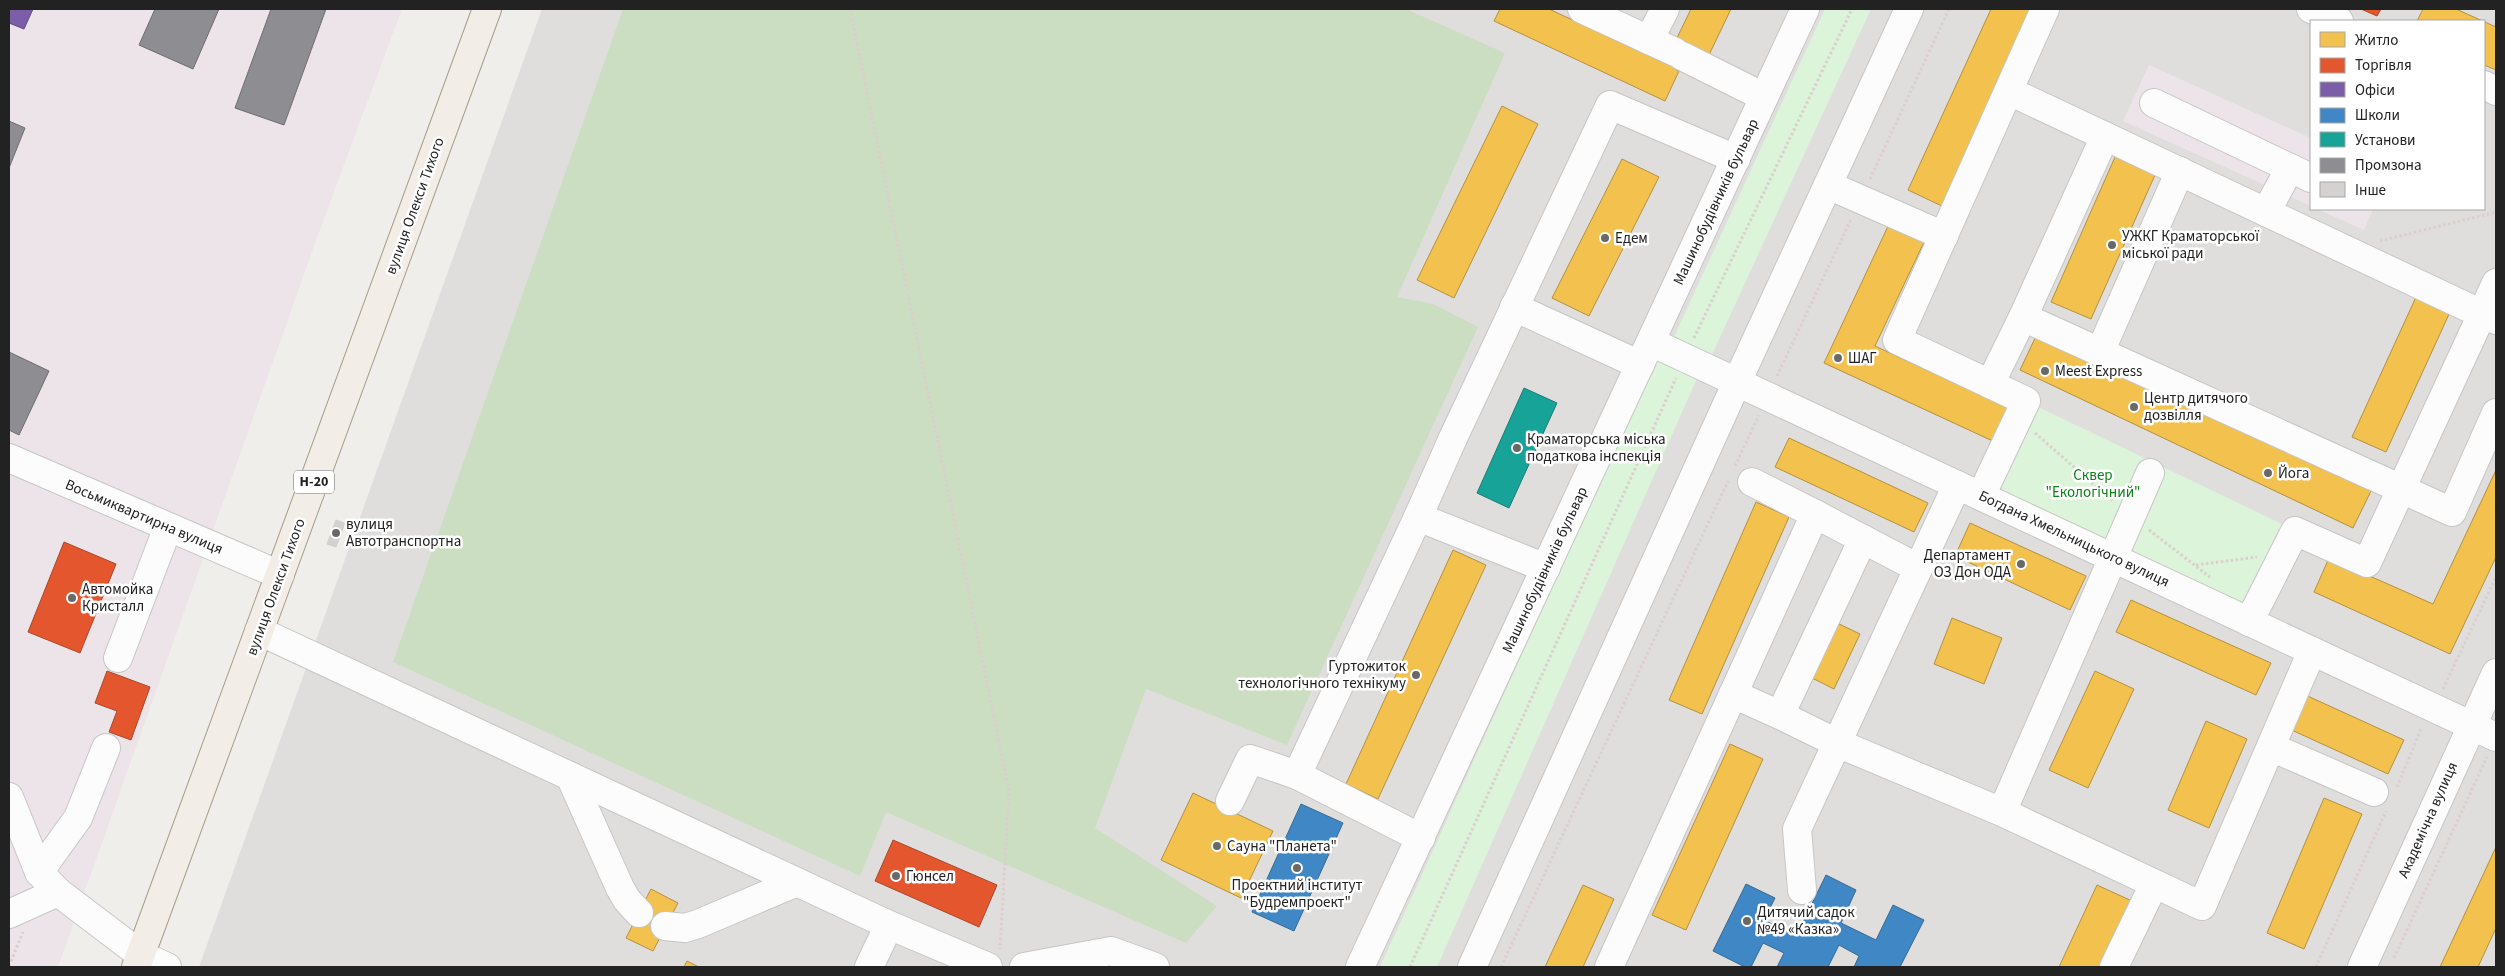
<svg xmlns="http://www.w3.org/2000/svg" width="2505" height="976" viewBox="0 0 2505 976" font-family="'Source Sans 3',sans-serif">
	<rect width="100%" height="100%" fill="#f0eeeb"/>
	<path fill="#dfdedc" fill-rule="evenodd" d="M542 9H2496V967H199ZM2311 21H2484V209H2311Z"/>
	<g fill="#ede4e9">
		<path d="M9 9H402L318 235 58 967H9Z"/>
		<path d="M2149 65 2311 138V206L2123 121Z"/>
		<path d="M2317 209H2373L2364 230Z"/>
	</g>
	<path fill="#cbdec1" d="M623 9H1406L1505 53 1397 297 1433 304 1478 327 1287 745 1146 689 1095 828 1217 906 1186 943 886 812 860 876 393 662Z"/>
	<g fill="#dbf4da">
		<path d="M1825 9H1871L1711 357 1673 339Z"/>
		<path d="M1657 357 1698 376 1437 967H1380Z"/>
		<path d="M2030 403 2284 525 2245 607 1991 485Z"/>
	</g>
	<g fill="#f2c14e" stroke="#b49141">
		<path d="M1500 9H1549L1669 65 1679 43 1675 42 1691 9H1731L1709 55 1687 45 1676 70 1679 71 1665 101 1494 21Z"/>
		<path d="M1991 9H2028L2034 11 1944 207 1908 190Z"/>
		<path d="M2423 9H2456L2496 27V70L2484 65V21H2417Z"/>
		<path d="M1502 106 1538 124 1454 298 1417 280Z"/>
		<path d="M2115 157 2155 175 2091 319 2051 302Z"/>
		<path d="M1622 159 1659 177 1589 316 1552 298Z"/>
		<path d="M1889 224 1925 240 1875 346 2013 410 1997 443 1824 363Z"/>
		<path d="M2416 297 2450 312 2386 452 2352 437Z"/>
		<path d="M2037 334 2371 491 2353 528 2020 370Z"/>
		<path d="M1789 438 1928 503 1914 532 1775 467Z"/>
		<path d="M2496 470V557L2450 654 2314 592 2329 558 2433 604Z"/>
		<path d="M1756 502 1789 517 1702 714 1669 700Z"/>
		<path d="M1970 523 2086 576 2070 610 1955 556Z"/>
		<path d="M1453 550 1486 565 1378 799 1346 784Z"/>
		<path d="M2131 600 2271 663 2256 695 2116 632Z"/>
		<path d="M1952 618 2002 638 1984 684 1934 664Z"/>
		<path d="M1833 621 1860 634 1834 689 1806 675Z"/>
		<path d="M2095 671 2134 689 2088 788 2049 770Z"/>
		<path d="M2301 693 2404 740 2388 774 2285 727Z"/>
		<path d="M2206 721 2247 739 2209 828 2168 810Z"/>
		<path d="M1730 744 1763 759 1686 930 1652 915Z"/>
		<path d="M1193 793 1273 831 1241 898 1161 860Z"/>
		<path d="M2324 798 2362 814 2304 949 2267 933Z"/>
		<path d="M2496 847V928L2478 967H2440Z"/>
		<path d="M1583 885 1614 899 1583 967H1545Z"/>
		<path d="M2097 885 2132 901 2100 967H2059Z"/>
		<path d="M651 889 678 903 653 951 626 938Z"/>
		<path d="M1765 926 1788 937 1782 948 1760 939Z"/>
		<path d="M687 961 699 967H684Z"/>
	</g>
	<g fill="#e4572e" stroke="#aa472a">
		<path d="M2361 9H2381L2377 16Z"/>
		<path d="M64 542 116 564 80 653 28 632Z"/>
		<path d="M107 671 150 687 131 740 109 732 117 711 95 703Z"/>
		<path d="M893 840 997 885 979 927 875 881Z"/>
	</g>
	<path fill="#7b5ea7" stroke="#604c7f" d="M9 9H33L24 29 9 23Z"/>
	<g fill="#3f88c5" stroke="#366994">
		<path d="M1301 804 1343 823 1294 931 1252 912Z"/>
		<path d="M1826 875 1856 890 1841 923 1876 940 1893 905 1924 920 1900 967H1854L1859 956 1839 945 1828 967H1777L1784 953 1763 943 1751 967H1745L1713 951 1746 884 1775 898 1764 920 1796 936Z"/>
	</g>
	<path fill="#17a398" stroke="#1a7c75" d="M1524 388 1557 403 1509 508 1477 493Z"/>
	<g fill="#8d8d92" stroke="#6d6d70">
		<path d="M155 9H219L193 69 139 45Z"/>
		<path d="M271 9H326L284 125 235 108Z"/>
		<path d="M9 121 25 128 9 168Z"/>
		<path d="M9 352 49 371 19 435 9 430Z"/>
	</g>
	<path fill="#d4d2d0" stroke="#d3d0cc" d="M336 520 345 523 336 547 327 544Z"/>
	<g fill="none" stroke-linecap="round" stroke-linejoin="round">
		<g stroke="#c7c6c5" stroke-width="30">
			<g id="minor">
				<path d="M1582 9 1675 52"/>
				<path d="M2045 9 1897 340 1990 384 2023 317 2452 512 2496 413"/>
				<path d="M2311 9 2339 21"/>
				<path d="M1649 40 1665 9"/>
				<path d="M1682 56 1764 97"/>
				<path d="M2484 85 2496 91"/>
				<path d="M2009 91 2482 314 2367 563 2295 531 2249 622"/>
				<path d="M2154 103 2290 168 2266 212"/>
				<path d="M2290 168 2311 178"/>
				<path d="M1828 185 1944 236"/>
				<path d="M2496 283 2482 314 2496 320"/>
				<path d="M1514 307 1640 365"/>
				<path d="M2023 317 2105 136"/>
				<path d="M1651 342 2496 737"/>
				<path d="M2100 352 2180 171"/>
				<path d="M9 458 280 575"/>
				<path d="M1752 482 1815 514"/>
				<path d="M1981 496 2026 401 1990 384"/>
				<path d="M1546 568 1418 517 1453 438 1610 105 1736 159"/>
				<path d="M259 631 889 925 988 967"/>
				<path d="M118 658 168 527"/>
				<path d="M1733 694 1780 715 1863 539"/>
				<path d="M1780 715 1837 743 2002 812 2202 906 2312 651"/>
				<path d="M2271 747 2374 792"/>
				<path d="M1297 775 1418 517"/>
				<path d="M570 776 620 888 627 900 639 913"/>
				<path d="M9 797 39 872"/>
				<path d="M1230 801 1250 759 1297 775 1421 838"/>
				<path d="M2002 812 2150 473"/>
				<path d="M1802 890 1797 829 1957 485"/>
				<path d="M58 892 39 872 78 818 106 748"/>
				<path d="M9 914 58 892 141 955 167 967"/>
				<path d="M665 926 685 928 698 924 797 882"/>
				<path d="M869 967 889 925"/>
				<path d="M1024 967 1111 951 1155 967"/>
				<path d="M1360 967 1805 9"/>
				<path d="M1472 967 1737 382 1909 9"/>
				<path d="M1609 967 1815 514 1918 568"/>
				<path d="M2114 967 2154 884"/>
				<path d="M2362 967 2496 673"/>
			</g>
		</g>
		<g stroke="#a69c87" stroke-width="30">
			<path id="major" d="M136 967 487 9"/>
		</g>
		<g stroke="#dccecc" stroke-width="3" stroke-dasharray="2.5 2.5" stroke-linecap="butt">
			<path d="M850 9 1009 791 1000 949"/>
			<path d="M1870 179 1949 9"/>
			<path d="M2380 241 2496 212"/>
			<path d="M1694 338 1852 9"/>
			<path d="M1777 376 1851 219"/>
			<path d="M2035 433 2113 501"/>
			<path d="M1735 466 1759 415"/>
			<path d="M2149 530 2210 577"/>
			<path d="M2196 565 2257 557"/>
			<path d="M2443 689 2496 577"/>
			<path d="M2397 787 2422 727"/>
			<path d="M2394 958 2487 757"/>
			<path d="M9 966 23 932"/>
			<path d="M1410 967 1676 378"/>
			<path d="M1501 967 1728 481"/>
			<path d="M2316 967 2386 811"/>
		</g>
		<use href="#minor" stroke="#fdfcfc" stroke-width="28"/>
		<use href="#major" stroke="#f2ede7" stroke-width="28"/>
	</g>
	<g fill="#6a6968" stroke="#fff" stroke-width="2">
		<circle cx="1605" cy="238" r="5"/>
		<circle cx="2112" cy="245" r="5"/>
		<circle cx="1838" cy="358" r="5"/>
		<circle cx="2045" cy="371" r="5"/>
		<circle cx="2134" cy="407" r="5"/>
		<circle cx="1517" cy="448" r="5"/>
		<circle cx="2268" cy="473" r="5"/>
		<circle cx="336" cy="533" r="5"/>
		<circle cx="2021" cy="564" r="5"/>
		<circle cx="72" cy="598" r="5"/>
		<circle cx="1416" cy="675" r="5"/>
		<circle cx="1217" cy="846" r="5"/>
		<circle cx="1297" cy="868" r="5"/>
		<circle cx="896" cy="876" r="5"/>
		<circle cx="1747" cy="921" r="5"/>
	</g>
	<g text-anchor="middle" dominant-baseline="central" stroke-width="5" stroke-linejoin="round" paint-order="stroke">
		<rect fill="#fff" stroke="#646464" stroke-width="1" x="294" y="470.5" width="40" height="23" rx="4"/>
		<g font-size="14" font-weight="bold" fill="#222">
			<text x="314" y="482">Н-20</text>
		</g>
		<g font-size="15" fill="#222" stroke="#fff">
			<text transform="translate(1716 202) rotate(-65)">Машинобудівників бульвар</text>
			<text transform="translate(415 206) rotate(-70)">вулиця Олекси Тихого</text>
			<text transform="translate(144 517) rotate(23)">Восьмиквартирна вулиця</text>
			<text transform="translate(2074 539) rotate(25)">Богдана Хмельницького вулиця</text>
			<text transform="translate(1545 570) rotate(-65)">Машинобудівників бульвар</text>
			<text transform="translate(276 587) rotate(-70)">вулиця Олекси Тихого</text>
			<text transform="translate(2428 820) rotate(-66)">Академічна вулиця</text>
		</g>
		<g font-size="15" fill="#222" stroke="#fff" text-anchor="start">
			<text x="2122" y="236">УЖКГ Краматорської<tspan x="2122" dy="17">міської ради</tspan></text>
			<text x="1615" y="238">Едем</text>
			<text x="1848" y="358">ШАГ</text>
			<text x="2055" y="371">Meest Express</text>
			<text x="2144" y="398">Центр дитячого<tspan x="2144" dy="17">дозвілля</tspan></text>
			<text x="1527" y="439">Краматорська міська<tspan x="1527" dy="17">податкова інспекція</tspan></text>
			<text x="2278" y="473">Йога</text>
			<text x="346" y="524">вулиця<tspan x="346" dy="17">Автотранспортна</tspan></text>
			<text x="2011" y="555" text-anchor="end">Департамент<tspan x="2011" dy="17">ОЗ Дон ОДА</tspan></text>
			<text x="82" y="589">Автомойка<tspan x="82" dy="17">Кристалл</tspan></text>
			<text x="1406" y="666" text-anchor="end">Гуртожиток<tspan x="1406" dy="17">технологічного технікуму</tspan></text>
			<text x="1227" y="846">Сауна "Планета"</text>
			<text x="906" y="876">Гюнсел</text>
			<text x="1297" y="885" text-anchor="middle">Проектний інститут<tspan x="1297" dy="17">"Будремпроект"</tspan></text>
			<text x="1757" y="912">Дитячий садок<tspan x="1757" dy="17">№49 «Казка»</tspan></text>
		</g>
		<g font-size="15" fill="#0e8118" stroke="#fff">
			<text x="2093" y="475">Сквер<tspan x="2093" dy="17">"Екологічний"</tspan></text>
		</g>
	</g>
	<rect width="2505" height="976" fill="none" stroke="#222222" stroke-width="20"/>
	<rect x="2310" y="20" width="175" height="190" fill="#ffffff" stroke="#a7a7a7"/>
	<rect x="2320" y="32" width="25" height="15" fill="#f2c14e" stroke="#a7a7a7"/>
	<text x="2355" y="45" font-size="15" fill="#222222">Житло</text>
	<rect x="2320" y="58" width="25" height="15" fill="#e4572e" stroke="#a7a7a7"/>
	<text x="2355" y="70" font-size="15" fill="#222222">Торгівля</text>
	<rect x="2320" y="82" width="25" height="15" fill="#7b5ea7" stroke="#a7a7a7"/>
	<text x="2355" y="95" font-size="15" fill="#222222">Офіси</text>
	<rect x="2320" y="108" width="25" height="15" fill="#3f88c5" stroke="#a7a7a7"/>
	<text x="2355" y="120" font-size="15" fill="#222222">Школи</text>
	<rect x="2320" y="132" width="25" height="15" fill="#17a398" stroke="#a7a7a7"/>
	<text x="2355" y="145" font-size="15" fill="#222222">Установи</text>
	<rect x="2320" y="158" width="25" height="15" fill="#8d8d92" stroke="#a7a7a7"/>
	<text x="2355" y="170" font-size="15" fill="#222222">Промзона</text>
	<rect x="2320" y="182" width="25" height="15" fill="#d4d2d0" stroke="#a7a7a7"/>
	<text x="2355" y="195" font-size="15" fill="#222222">Інше</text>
</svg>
